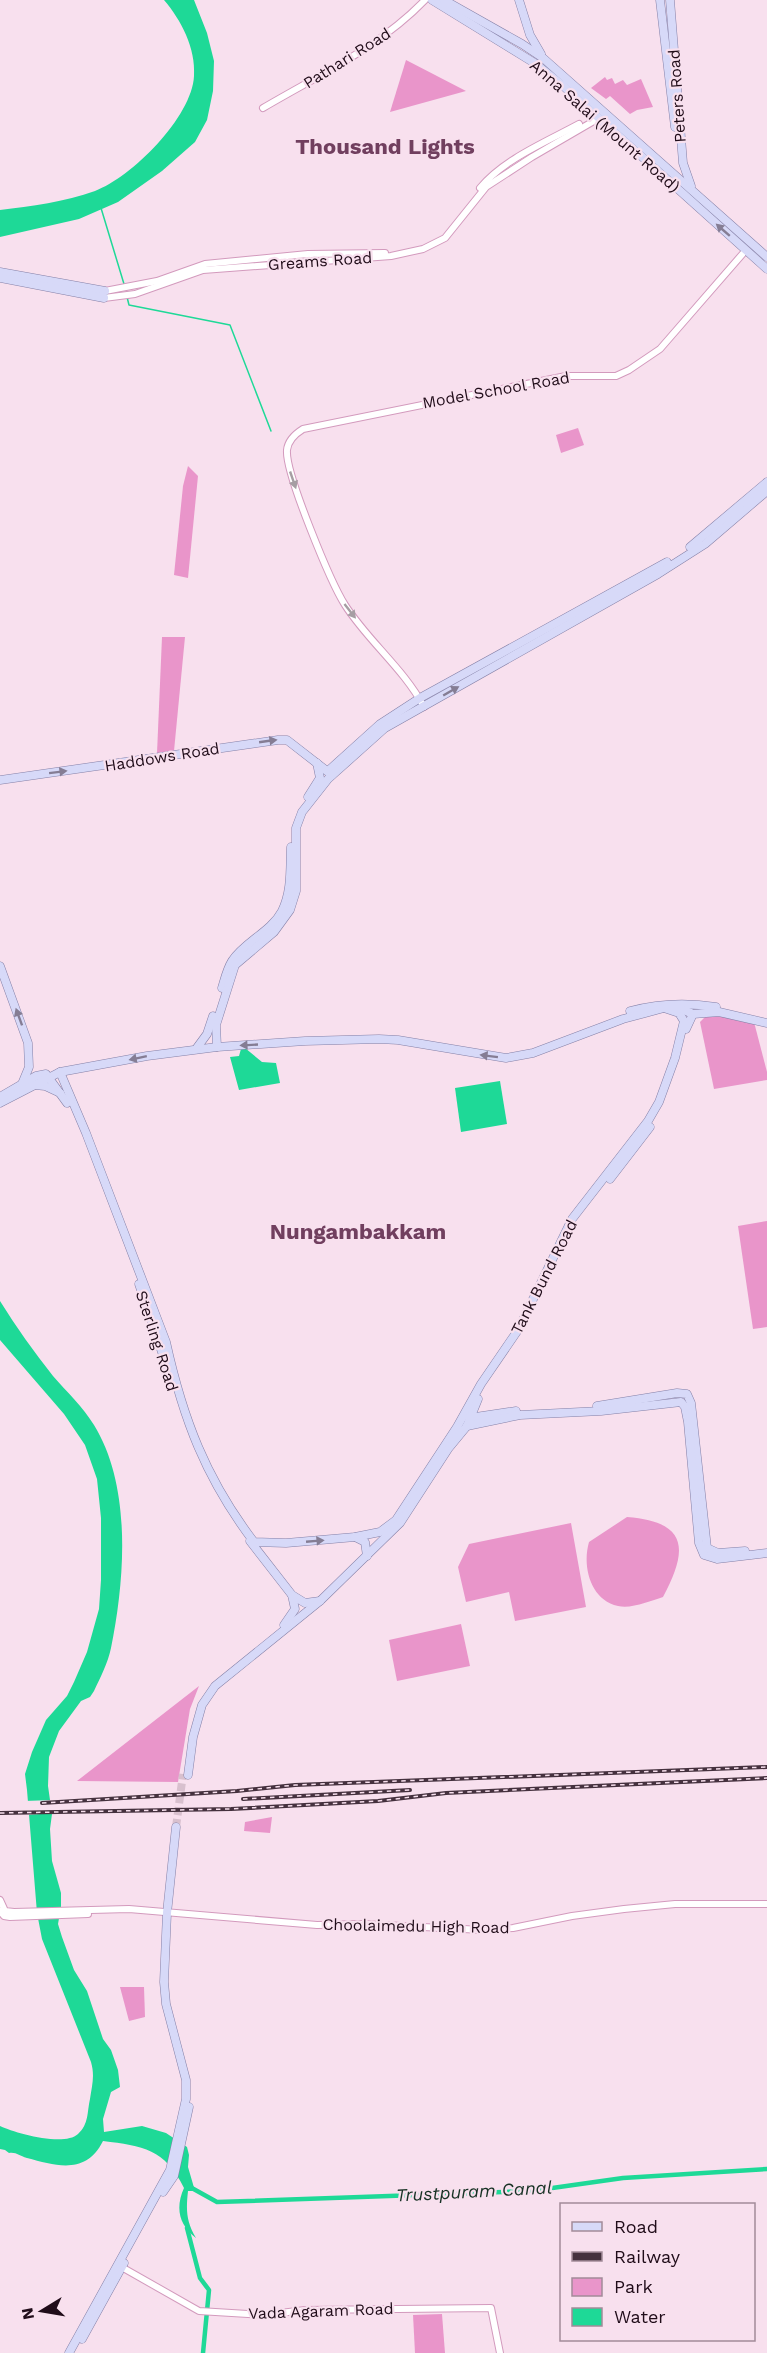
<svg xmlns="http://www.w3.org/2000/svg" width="767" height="2353" viewBox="0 0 767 2353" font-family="'Work Sans',sans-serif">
	<rect width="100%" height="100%" fill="#f8e0ee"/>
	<g fill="#e995ca">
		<path d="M406 60 466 91 390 112Z"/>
		<path d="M605 77 607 80 612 78 615 84 623 80 627 85 641 79 653 107 637 110 630 114 610 96 606 99 591 88Z"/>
		<path d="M578 428 584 445 561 453 556 435Z"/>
		<path d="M188 466 198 476 188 578 174 575 183 486Z"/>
		<path d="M162 637H185L174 751 157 753Z"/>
		<path d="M718 1013 754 1022 767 1072V1080L714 1089 700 1022 707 1015Z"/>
		<path d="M767 1221V1327L753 1329 738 1226Z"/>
		<path d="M627 1517C689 1522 688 1550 663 1597 650 1601 632 1609 618 1606 590 1600 582 1566 589 1542Z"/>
		<path d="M571 1523 586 1607 515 1621 509 1592 466 1602 458 1567 469 1544Z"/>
		<path d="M461 1624 470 1666 397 1681 389 1640Z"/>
		<path d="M199 1686 190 1709 178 1782 77 1781Z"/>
		<path d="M272 1817 270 1833 244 1831 245 1822Z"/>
		<path d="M120 1987H144L145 2017 129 2021Z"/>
		<path d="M442 2314 445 2353H415L413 2315Z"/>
	</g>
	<g fill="#1ed997">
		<path d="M164 0H194L207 33 214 61 213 91 207 120 195 142 162 171 118 202 79 219 0 237V210C31 206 65 202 95 191 132 177 192 117 194 76 196 48 181 20 164 0Z"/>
		<path d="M245 1048 262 1062 276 1063 280 1083 239 1090 230 1057 239 1056 241 1049Z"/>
		<path d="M500 1081 507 1124 461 1132 455 1088Z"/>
		<path d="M0 1301C16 1327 34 1352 53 1376 67 1392 83 1407 94 1425 132 1487 125 1579 111 1648 108 1663 100 1678 94 1691L90 1697 81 1701 59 1731 49 1757 48 1786 52 1814 50 1829 52 1861 61 1893V1907L58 1924 62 1937 74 1970 87 1991 103 2039 111 2050 118 2070 120 2087 111 2092 103 2119 104 2132 142 2126 166 2133 187 2147 189 2155 188 2167 195 2191H188C186 2210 186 2221 196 2238 179 2225 175 2208 184 2188 165 2149 143 2146 103 2141 86 2175 57 2166 27 2158 19 2156 17 2152 9 2153L5 2150 0 2149V2126C15 2133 64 2147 78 2134 89 2124 87 2112 90 2099 92 2085 95 2076 91 2062L42 1939 37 1913 27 1790 25 1774 32 1752 46 1720 67 1696 74 1682 87 1652 99 1609 101 1580V1518L97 1479 85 1445 64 1414 0 1340Z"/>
	</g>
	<path fill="#f8e0ee" d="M53 1800 55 1813 26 1815 24 1801Z"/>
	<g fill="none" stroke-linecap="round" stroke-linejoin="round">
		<g stroke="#1ed997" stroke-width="1.5">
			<path d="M101 208 124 284"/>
			<path d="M127 297 129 305 230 325 271 431"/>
		</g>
		<g stroke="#1ed997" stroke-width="4.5">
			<path d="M190 2187 217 2202 531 2191 623 2178 767 2169"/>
			<path d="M187 2228 200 2278 209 2290 203 2353"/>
		</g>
		<path stroke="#d8c0ce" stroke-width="8" stroke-dasharray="8 4" stroke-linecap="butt" d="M176 1827 183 1774"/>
		<g stroke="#d39abd" stroke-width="8">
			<g id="minor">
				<path d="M263 108C319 75 380 47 425 0"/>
				<path d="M480 188C504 159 546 142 579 124"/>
				<path d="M105 291 157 281 205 264 308 254 385 253"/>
				<path d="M104 298 135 294 203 270 391 256 423 249 445 238 486 187 532 157 599 118"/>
				<path d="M424 707C404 669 368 641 345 605 331 583 285 473 287 450 288 440 295 434 303 429L566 376H616L629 370 660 349 746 250"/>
				<path d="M0 1900 5 1911 14 1912 129 1909 317 1925 363 1924 483 1930 513 1928 572 1916 624 1909 675 1904H767"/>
				<path d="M0 1911 4 1916 10 1917 88 1914"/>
				<path d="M118 2265 199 2311 264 2315 305 2310 491 2308 500 2353"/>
			</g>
		</g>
		<g stroke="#8580a7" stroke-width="9">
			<g id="major">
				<path d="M432 0 536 64 561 84 767 269"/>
				<path d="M444 0 522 44 543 58 767 257"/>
				<path d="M519 0 530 35 541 54"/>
				<path d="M660 0 675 127"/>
				<path d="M670 0 683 163 691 186"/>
				<path d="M0 272 105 291"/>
				<path d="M0 278 104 298"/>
				<path d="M690 547 767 482"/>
				<path d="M328 771 380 724 420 698 667 562"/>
				<path d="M0 780 278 740H287L332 775"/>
				<path d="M308 797 320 778 317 763"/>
				<path d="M0 966 28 1043 29 1067 22 1084"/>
				<path d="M222 988C225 978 227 969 232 961 244 942 271 932 282 911 292 891 290 868 291 847"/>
				<path d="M630 1011C660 1003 686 1002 716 1007"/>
				<path d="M686 1029 693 1014"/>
				<path d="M217 1047 216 1025 235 965 274 932 290 910 296 891V828L302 812 328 779 385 728 658 574 705 544 767 491"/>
				<path d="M196 1049 207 1034 213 1016"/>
				<path d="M60 1072 86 1133 166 1342C183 1419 206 1479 254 1542L286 1543 355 1537 380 1532 396 1520 457 1427 481 1384 518 1330 572 1219 648 1121 659 1102 675 1058 684 1021 679 1013 664 1008"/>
				<path d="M34 1085 45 1086 60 1093"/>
				<path d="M0 1097 36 1076 46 1074 67 1103"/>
				<path d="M0 1103 60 1072 147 1056 217 1047 305 1041 379 1039 398 1040 506 1058 533 1053 623 1019 664 1008H679L693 1014 719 1012 767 1023"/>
				<path d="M610 1179 650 1127"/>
				<path d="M139 1284 168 1370"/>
				<path d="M597 1406 677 1393 687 1394 691 1403 707 1548 718 1553 745 1551"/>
				<path d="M469 1418 516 1411"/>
				<path d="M467 1426 520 1415 601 1411 681 1402 685 1407 688 1422 699 1543 704 1555 717 1559 767 1553"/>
				<path d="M355 1537 365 1542 367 1556"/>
				<path d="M250 1541 292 1595 305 1603 320 1601"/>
				<path d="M284 1625 295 1609 292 1595"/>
				<path d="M188 1775 193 1737 202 1705 215 1686 320 1601 400 1523 448 1449 467 1426 478 1399"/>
				<path d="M163 2192 174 2176 189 2107"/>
				<path d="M82 2339 124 2263"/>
				<path d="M69 2353 170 2170 186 2099V2080L166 2004 164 1982 167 1913 176 1827"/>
			</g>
		</g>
		<use href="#minor" stroke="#fff" stroke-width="6"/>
		<use href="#major" stroke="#d7d9f8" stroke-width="8"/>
		<g stroke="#45313e" stroke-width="4">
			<g id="rail">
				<path d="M243 1799 410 1790"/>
				<path d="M42 1803 237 1791 295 1785 767 1767"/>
				<path d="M0 1813 231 1809 378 1801 446 1793 767 1778"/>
			</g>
		</g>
		<use href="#rail" stroke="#f8e0ee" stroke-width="1.5" stroke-dasharray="4.5" stroke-linecap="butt"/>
	</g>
	<defs><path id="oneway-solid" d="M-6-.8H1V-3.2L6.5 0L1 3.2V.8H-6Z" transform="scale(1.5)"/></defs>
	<g fill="#857d94">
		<use href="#oneway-solid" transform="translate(723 230) rotate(-139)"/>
		<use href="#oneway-solid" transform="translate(451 691) rotate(-30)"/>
		<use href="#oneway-solid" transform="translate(268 741) rotate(-8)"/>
		<use href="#oneway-solid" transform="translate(58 772) rotate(-7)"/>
		<use href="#oneway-solid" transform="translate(19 1017) rotate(-110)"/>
		<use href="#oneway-solid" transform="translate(249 1045) rotate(177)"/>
		<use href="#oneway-solid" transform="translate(489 1056) rotate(-173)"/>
		<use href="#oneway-solid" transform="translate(138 1058) rotate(168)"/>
		<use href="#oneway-solid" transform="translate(315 1541) rotate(-5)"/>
	</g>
	<g fill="#a69ea3">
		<use href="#oneway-solid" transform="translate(293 480) rotate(71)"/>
		<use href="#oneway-solid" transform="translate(350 611) rotate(52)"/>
	</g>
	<g text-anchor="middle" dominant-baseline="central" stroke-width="4.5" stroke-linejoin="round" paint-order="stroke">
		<g font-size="16" fill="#200c19" stroke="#f8e0ee">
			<text transform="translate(347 58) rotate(-32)">Pathari Road</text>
			<text transform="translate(677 96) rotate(-94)">Peters Road</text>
			<text transform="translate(605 126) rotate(41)">Anna Salai (Mount Road)</text>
			<text transform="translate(320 261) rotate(-4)">Greams Road</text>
			<text transform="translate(496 390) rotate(-10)">Model School Road</text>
			<text transform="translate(162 757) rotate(-9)">Haddows Road</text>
			<text transform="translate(544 1277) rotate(-63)">Tank Bund Road</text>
			<text transform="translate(157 1341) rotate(72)">Sterling Road</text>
			<text transform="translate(416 1926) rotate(1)">Choolaimedu High Road</text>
			<text transform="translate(321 2311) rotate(-2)">Vada Agaram Road</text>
		</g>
		<g font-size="18" font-style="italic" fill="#173124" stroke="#f8e0ee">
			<text transform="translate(474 2191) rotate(-3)">Trustpuram Canal</text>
		</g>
		<g font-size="22" font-weight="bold" fill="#713f5f" stroke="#f8e0ee">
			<text x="385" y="146">Thousand Lights</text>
			<text x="358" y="1231">Nungambakkam</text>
		</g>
	</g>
	<rect x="560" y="2203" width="195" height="138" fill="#f8e0ee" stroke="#a28b99" stroke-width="1.5"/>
	<rect x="572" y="2222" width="30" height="9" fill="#d7d9f8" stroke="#a28b99" stroke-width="1.5"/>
	<text x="614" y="2233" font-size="18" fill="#200c19">Road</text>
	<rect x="572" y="2252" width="30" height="9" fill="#45313e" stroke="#a28b99" stroke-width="1.5"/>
	<text x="614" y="2263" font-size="18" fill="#200c19">Railway</text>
	<rect x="572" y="2278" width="30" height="18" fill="#e995ca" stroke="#a28b99" stroke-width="1.5"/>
	<text x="614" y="2293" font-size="18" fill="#200c19">Park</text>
	<rect x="572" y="2308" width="30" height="18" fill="#1ed997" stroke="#a28b99" stroke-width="1.5"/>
	<text x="614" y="2323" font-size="18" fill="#200c19">Water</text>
	<g transform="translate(42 2311) rotate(259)" stroke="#f8e0ee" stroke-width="4.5" paint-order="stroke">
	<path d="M0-4.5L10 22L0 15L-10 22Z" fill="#200c19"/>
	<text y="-9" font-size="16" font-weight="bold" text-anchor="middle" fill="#200c19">N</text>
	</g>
</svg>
